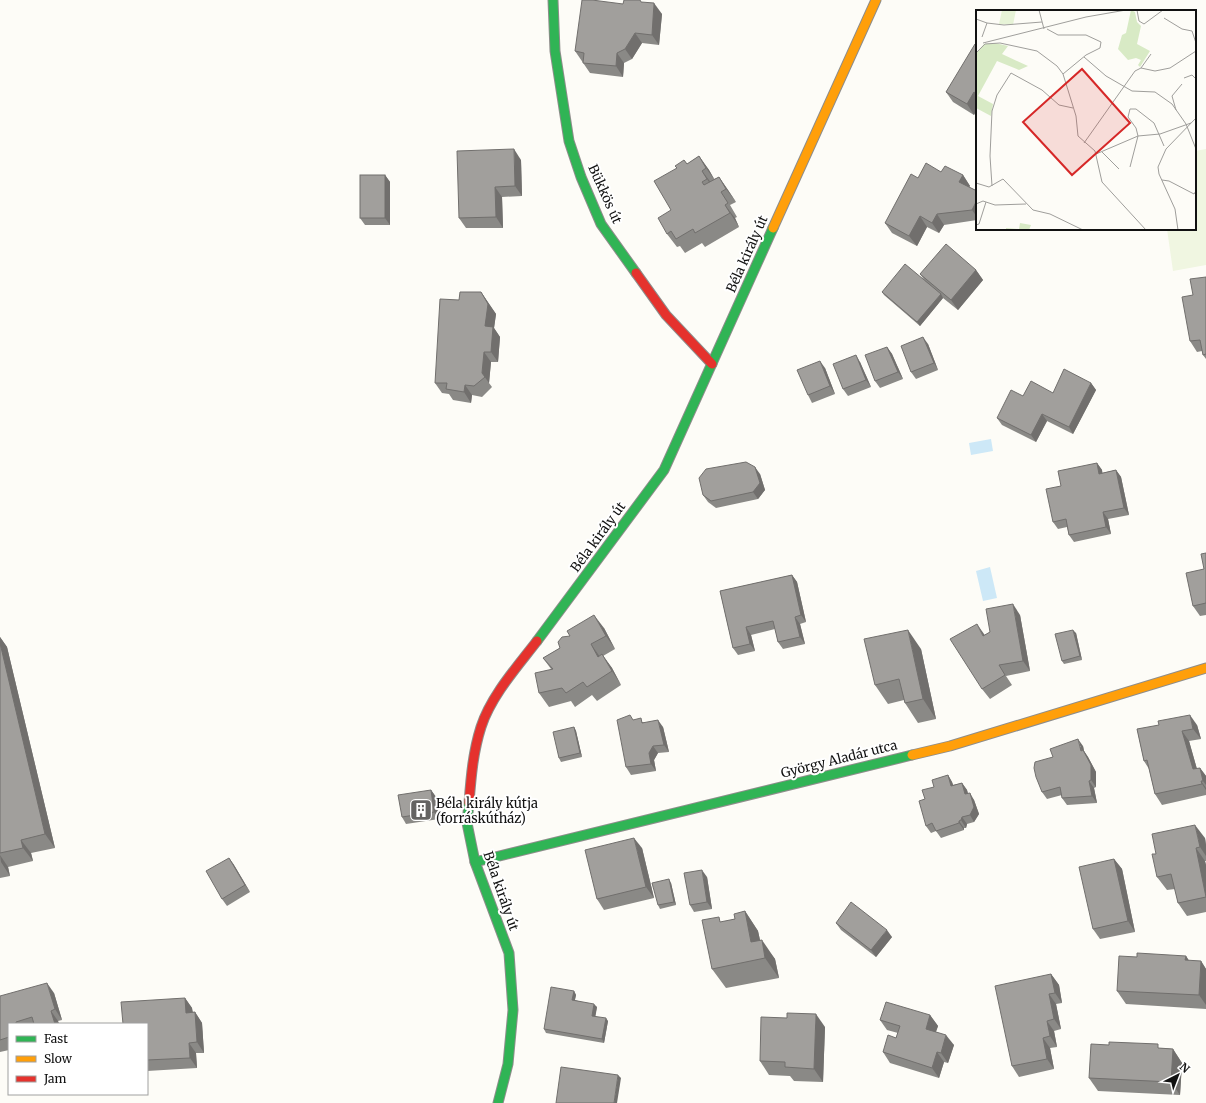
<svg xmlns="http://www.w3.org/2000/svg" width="1206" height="1103" viewBox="0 0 1206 1103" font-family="Merriweather,serif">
	<rect width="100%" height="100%" fill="#fdfcf7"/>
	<path fill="#f0f6e1" d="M1206 149V265L1173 271 1167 229H1195V151Z"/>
	<g fill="#cde8f7">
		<path d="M991 439 993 451 971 455 969 443Z"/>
		<path d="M990 567 997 598 983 601 976 571Z"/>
	</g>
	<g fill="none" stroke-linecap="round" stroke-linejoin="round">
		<g stroke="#8e8d8b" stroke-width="11">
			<g id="fast">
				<path d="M553 0 555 51 569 141 581 177 601 224 636 273"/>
				<path d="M537 641 664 470 773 228"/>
				<path d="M469 803 467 823 475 862 509 953 513 1010 508 1064 498 1103"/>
				<path d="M475 862 912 755"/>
			</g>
		</g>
		<g stroke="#8e8d8b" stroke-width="11">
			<g id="slow">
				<path d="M773 228 876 0"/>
				<path d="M912 755 950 746 1206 668"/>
			</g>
		</g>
		<g stroke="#8e8d8b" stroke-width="11">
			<g id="jam">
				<path d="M636 273 666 315 712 364"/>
				<path d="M469 803C471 777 473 752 481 727 491 696 517 667 537 641"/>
			</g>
		</g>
		<use href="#fast" stroke="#30b455" stroke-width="9"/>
		<use href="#slow" stroke="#ff9f0a" stroke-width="9"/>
		<use href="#jam" stroke="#e5322d" stroke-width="9"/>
	</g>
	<g fill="#8a8986">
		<path d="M642 2 662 14 659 45 642 43 632 59 624 63 623 77 590 73 575 51 623 4Z"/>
		<path d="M977 46V109L974 115 953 102 946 92Z"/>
		<path d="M699 156 709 170 714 179 719 177 728 190 736 202 730 205 737 217 735 218 739 227 705 247 702 243 685 253 680 246 677 247 667 234 671 210 677 168 684 160 687 164Z"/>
		<path d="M521 160 522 196 502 197 503 228H466L459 218Z"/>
		<path d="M941 172 963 175 970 186 969 187 977 191V220L944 225 939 233 927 227 917 246 892 233 885 223 918 178Z"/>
		<path d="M385 175 390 182V225H365L360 218Z"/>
		<path d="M976 270 983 280 958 310 943 298 920 326 884 295 882 292 925 281 920 274Z"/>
		<path d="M1206 277V359L1203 355 1202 351 1197 352 1190 341 1193 295Z"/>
		<path d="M481 292 496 314 494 328 500 337 498 362H491L489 383 492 387 482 397 472 395 471 403 453 400 449 394 442 393 435 383 459 300Z"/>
		<path d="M928 344 938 370 916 379 911 372Z"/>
		<path d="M887 347 892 354 903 379 880 388 875 381Z"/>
		<path d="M860 362 871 387 848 396 843 389Z"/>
		<path d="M825 368 835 394 812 403 808 395Z"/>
		<path d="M1091 383 1096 390 1073 434 1047 421 1036 442 1002 425 997 418 1053 393Z"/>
		<path d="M1097 463 1102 470V473L1116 470 1121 477 1129 515 1108 519 1111 534 1074 542 1069 535 1067 527 1058 529 1053 522 1061 486Z"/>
		<path d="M760 474 765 490 758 499 716 508 708 502 703 495Z"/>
		<path d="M1206 553V615L1200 616 1193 606 1204 569Z"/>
		<path d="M792 575 797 582 806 622 800 624 805 644 783 649 778 642 775 629 751 635 755 651 738 655 733 648 720 591Z"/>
		<path d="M1020 615 1030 671 1006 676 1012 685 990 699 982 689 985 635Z"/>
		<path d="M604 628 615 649 603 656 612 668 621 685 597 701 592 695 575 707 571 701 549 707 539 693 551 669 543 658 560 648 570 636Z"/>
		<path d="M1076 633 1082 660 1064 664 1062 661Z"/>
		<path d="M0 637 7 647 55 848 31 853 33 861 8 867 10 876 0 878Z"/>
		<path d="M921 649 936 719 918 723 905 703 904 700 888 704 875 685Z"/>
		<path d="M634 720 663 727 669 752 658 753 654 760 656 771 631 775 626 767Z"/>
		<path d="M1197 725 1201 739 1189 741 1197 769 1200 768 1206 776V795L1162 805 1155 794 1149 769 1144 761 1137 729Z"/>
		<path d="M574 727 576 731 582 757 561 762 559 758Z"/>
		<path d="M1083 746 1084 751 1088 757 1096 772V787L1094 788 1097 803 1067 805 1062 798V795L1047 799 1042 792 1053 757Z"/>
		<path d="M948 775 952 782 953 785 962 783 967 790 968 794 974 800 979 814 974 822 967 824 966 828H964V830L941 838 936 831 931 833 926 826 925 799 934 787Z"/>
		<path d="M431 790 436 797 439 819 406 824 402 817Z"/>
		<path d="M1205 838 1206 845V861H1205L1206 865V912L1187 916 1178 903 1175 889 1167 890 1157 877 1156 854Z"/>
		<path d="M642 848 654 898 604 910 597 899Z"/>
		<path d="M229 858 234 865 250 892 227 906 222 899Z"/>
		<path d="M1114 859 1122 869 1135 932 1100 939 1093 929Z"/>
		<path d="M707 877 712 909 694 912 690 905Z"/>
		<path d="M671 883 676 905 660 909 658 905Z"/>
		<path d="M745 911 758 931 760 940 775 959 779 978 726 988 712 969 723 922 735 919Z"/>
		<path d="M836 923 892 937 876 957 841 930Z"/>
		<path d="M1186 956 1189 961H1201L1206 969V1009L1126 1004 1117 991 1137 957Z"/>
		<path d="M1051 974 1059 985 1062 1003 1056 1004 1061 1029 1054 1031 1057 1047 1050 1048 1054 1069 1019 1077 1012 1066Z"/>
		<path d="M574 991 576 995 575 1000 597 1007 595 1016 608 1021 604 1043 546 1033 544 1029Z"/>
		<path d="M54 993 62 1020 58 1021 59 1024H9V1050L0 1052V996Z"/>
		<path d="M185 998 192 1008 193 1012H195L202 1023 204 1053H196L197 1068 147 1071V1024Z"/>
		<path d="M930 1015 938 1026 936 1032 954 1045 948 1063 944 1062 939 1078 890 1063 883 1052 896 1038 898 1033 887 1030 880 1020Z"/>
		<path d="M787 1018 825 1027 823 1082 794 1081 790 1076 769 1075 760 1061Z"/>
		<path d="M1161 1048 1173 1049 1182 1063 1180 1095 1098 1091 1089 1078Z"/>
	</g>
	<g fill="#716f6d">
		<path d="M654 3 662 14 659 45 652 35Z"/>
		<path d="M635 33 642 43 632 59 625 49Z"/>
		<path d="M617 53 624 63 623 77 616 66Z"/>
		<path d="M974 92 977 96V109L974 115 967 104Z"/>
		<path d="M514 149 521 160 522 196 515 186Z"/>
		<path d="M699 156 709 170 716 182 706 168Z"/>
		<path d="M702 171 712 184 716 193 707 179Z"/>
		<path d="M385 175 390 182V225L385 218Z"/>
		<path d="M963 175 970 186 966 192 959 182Z"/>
		<path d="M719 177 728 190 736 202 726 189Z"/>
		<path d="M495 187 502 197 503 228 496 217Z"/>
		<path d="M977 200V217L972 210Z"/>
		<path d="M725 205 735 218 739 227 730 213Z"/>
		<path d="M937 214 944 225 939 233 932 223Z"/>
		<path d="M920 216 927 227 917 246 909 236Z"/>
		<path d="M976 270 983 280 958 310 951 300Z"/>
		<path d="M481 292 496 314 494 328 500 337 498 362 491 352 485 326Z"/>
		<path d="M941 294 943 298 920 326 917 322Z"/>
		<path d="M923 337 928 344 938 370 934 363Z"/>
		<path d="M887 347 892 354 903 379 898 372Z"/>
		<path d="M484 352 491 362 489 383 482 373Z"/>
		<path d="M856 355 860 362 871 387 866 380Z"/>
		<path d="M820 361 825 368 835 394 830 386Z"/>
		<path d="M1091 383 1096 390 1073 434 1069 427Z"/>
		<path d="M465 385 472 395 471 403 464 392Z"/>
		<path d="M1042 414 1047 421 1036 442 1031 435Z"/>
		<path d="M1097 463 1102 470 1104 481 1099 474Z"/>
		<path d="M755 467 760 474 765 490 758 499 753 492Z"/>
		<path d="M1116 470 1121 477 1129 515 1124 508Z"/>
		<path d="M1103 512 1108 519 1111 534 1106 527Z"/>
		<path d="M792 575 797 582 806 622 801 615Z"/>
		<path d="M1013 604 1020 615 1030 671 1023 661Z"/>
		<path d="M594 615 604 628 615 649 606 636Z"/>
		<path d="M795 617 800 624 805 644 800 637Z"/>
		<path d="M977 624 984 634 991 646 983 636Z"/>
		<path d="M746 627 751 635 755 651 750 644Z"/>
		<path d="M908 630 921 649 936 719 923 699Z"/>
		<path d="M1073 630 1076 633 1082 660 1080 656Z"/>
		<path d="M0 637 7 647 55 848 45 834 0 643Z"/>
		<path d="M591 644 600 657H598Z"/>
		<path d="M602 654 612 668 621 685 612 671Z"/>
		<path d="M1190 715 1197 725 1201 739 1193 729Z"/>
		<path d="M658 720 663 727 669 752 664 745Z"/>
		<path d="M574 727 576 731 582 757 580 753Z"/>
		<path d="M1182 731 1189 741 1200 780 1193 769Z"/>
		<path d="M1078 739 1083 746 1084 751 1088 757 1096 772V787L1091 780Z"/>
		<path d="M653 746 658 753 654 760 656 771 651 764 649 753Z"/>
		<path d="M1200 768 1206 776V785L1203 781Z"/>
		<path d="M948 775 952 782 956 793 951 786Z"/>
		<path d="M1089 781 1094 788 1097 803 1092 796Z"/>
		<path d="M1201 781 1206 788V790L1202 784Z"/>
		<path d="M962 783 967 790 970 801 965 794Z"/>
		<path d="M431 790 436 797 439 819 434 812Z"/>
		<path d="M970 793 974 800 979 814 974 822 970 815Z"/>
		<path d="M962 817 967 824 966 828 961 820Z"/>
		<path d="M959 821 964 828V830L959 823Z"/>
		<path d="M1195 825 1205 838 1206 845V856L1200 847Z"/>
		<path d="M634 838 642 848 654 898 646 887Z"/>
		<path d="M21 840 31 853 33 861 23 848Z"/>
		<path d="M1196 848 1205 861 1206 865V897Z"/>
		<path d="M0 855 8 867 10 876 1 862Z"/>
		<path d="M229 858 234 865 250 892 245 885Z"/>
		<path d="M1114 859 1122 869 1135 932 1128 921Z"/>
		<path d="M702 870 707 877 712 909 707 902Z"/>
		<path d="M669 879 671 883 676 905 674 902Z"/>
		<path d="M745 911 758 931 764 959 751 942Z"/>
		<path d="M887 930 892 937 876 957 871 950Z"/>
		<path d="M762 940 775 959 779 978 765 958Z"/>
		<path d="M1186 956 1195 970 1185 960Z"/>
		<path d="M1201 961 1206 969V1005L1199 995Z"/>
		<path d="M1051 974 1059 985 1062 1003 1055 993Z"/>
		<path d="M47 983 54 993 62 1020 55 1009Z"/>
		<path d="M574 991 576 995 574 1003 572 1000Z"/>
		<path d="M1049 994 1056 1004 1061 1029 1054 1019Z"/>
		<path d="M185 998 192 1008 193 1023 186 1013Z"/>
		<path d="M594 1004 597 1007 595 1019 592 1016Z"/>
		<path d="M51 1011 58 1021 59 1024H55Z"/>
		<path d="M195 1012 202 1023 204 1053 197 1042Z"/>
		<path d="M816 1014 825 1027 823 1082 814 1069Z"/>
		<path d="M930 1015 938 1026 933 1039 926 1029Z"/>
		<path d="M606 1018 608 1021 604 1043 602 1039Z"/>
		<path d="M1047 1021 1054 1031 1057 1047 1050 1036Z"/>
		<path d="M946 1035 954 1045 948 1063 941 1053Z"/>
		<path d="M1043 1038 1050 1048 1054 1069 1047 1059Z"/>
		<path d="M189 1043 196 1053 197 1068 190 1058Z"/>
		<path d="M1173 1049 1182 1063 1180 1095 1171 1082Z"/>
		<path d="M937 1052 944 1062 939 1078 932 1068Z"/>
		<path d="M618 1075 621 1078 617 1103H614Z"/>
	</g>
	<g fill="#a19f9c" stroke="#716f6d">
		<path d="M582 0H592L623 4 624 0H640L641 2 654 3 652 35 635 33 625 49 617 53 616 66 583 63 584 53 575 51Z"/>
		<path d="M975 44 977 46V94L974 92 967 104 946 92Z"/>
		<path d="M514 149 515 186 495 187 496 217 459 218 457 151Z"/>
		<path d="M699 156 706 168 702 171 707 179 702 182 704 185 719 177 726 189 721 192 728 203 725 205 730 213 695 233 693 229 676 239 671 231 667 234 658 218 671 210 654 181 677 168 675 166 684 160 687 164Z"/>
		<path d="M926 163 941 172 945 166 963 175 959 182 977 191V200L972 210 937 214 932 223 920 216 909 236 885 223 911 174 918 178Z"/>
		<rect x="360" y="175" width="25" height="43"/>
		<path d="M946 244 976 270 951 300 920 274Z"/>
		<path d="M905 264 941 294 917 322 882 292Z"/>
		<path d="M1206 277V354L1203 355 1200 340 1190 341 1182 297 1193 295 1190 279Z"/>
		<path d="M460 292H481L488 304 485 326 493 327 491 352H484L482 373 485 377 474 386 465 385 464 392 446 389 447 383H435L440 299 459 300Z"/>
		<path d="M923 337 934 363 911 372 901 346Z"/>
		<path d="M887 347 898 372 875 381 865 355Z"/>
		<path d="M856 355 866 380 843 389 833 364Z"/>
		<path d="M820 361 830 386 808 395 797 370Z"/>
		<path d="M1064 369 1091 383 1069 427 1042 414 1031 435 997 418 1011 390 1023 396 1031 381 1053 393Z"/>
		<path d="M746 462 755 467 760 483 753 492 711 501 703 495 699 478 706 469Z"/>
		<path d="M1097 463 1099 474 1116 470 1124 508 1103 512 1106 527 1069 535 1066 519 1053 522 1046 489 1061 486 1058 471Z"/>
		<path d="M1206 553V603L1193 606 1186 573 1204 569 1201 554Z"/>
		<path d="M792 575 801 615 795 617 800 637 778 642 773 621 746 627 750 644 733 648 720 591Z"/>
		<path d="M1013 604 1023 661 999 665 1005 675 982 689 950 639 977 624 983 636 990 632 986 609Z"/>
		<path d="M594 615 606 636 591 644 598 657 602 654 612 671 587 687 583 682 566 693 562 688 539 693 535 673 553 669 543 658 560 648 558 642 562 637 570 636 567 631Z"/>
		<path d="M908 630 923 699 905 703 899 679 875 685 864 639Z"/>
		<path d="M1073 630 1080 656 1062 661 1055 634Z"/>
		<path d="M0 643 45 834 21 840 23 848 0 853Z"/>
		<path d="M630 715 633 720 641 718 642 723 658 720 664 745 653 746 649 753 651 764 626 767 617 720Z"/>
		<path d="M1190 715 1193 729 1182 731 1193 769 1200 768 1203 781H1201L1202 784 1155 794 1147 760 1144 761 1137 729 1159 725 1158 721Z"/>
		<path d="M574 727 580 753 559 758 553 732Z"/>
		<path d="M1078 739 1081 751 1083 750 1091 765V780L1089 781 1092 796 1062 798 1060 787 1042 792 1036 777 1034 768 1035 762 1053 757 1050 749Z"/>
		<path d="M948 775 951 786 962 783 965 794 970 793 974 807 970 815 962 817 961 820 959 821V823L936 831 932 823 926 826 919 801 925 799 922 790 934 787 932 780Z"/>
		<path d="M431 790 434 812 402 817 398 795Z"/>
		<path d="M1195 825 1200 847 1196 848 1206 897 1178 903 1171 874 1157 877 1152 854H1156L1152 834Z"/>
		<path d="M634 838 646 887 597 899 585 850Z"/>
		<path d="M229 858 245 885 222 899 206 871Z"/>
		<path d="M1114 859 1128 921 1093 929 1079 867Z"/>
		<path d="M702 870 707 902 690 905 684 873Z"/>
		<path d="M669 879 674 902 658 905 652 883Z"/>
		<path d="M851 902 887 930 871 950 836 923Z"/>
		<path d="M745 911 751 942 762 940 765 958 712 969 702 920 719 917 720 922 735 919 734 914Z"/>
		<path d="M1137 953 1186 956 1185 960 1201 961 1199 995 1117 991 1119 956 1137 957Z"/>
		<path d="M1051 974 1055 993 1049 994 1054 1019 1047 1021 1050 1036 1043 1038 1047 1059 1012 1066 995 986Z"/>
		<path d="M47 983 55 1009 51 1011 55 1024H34L32 1017 16 1022V1024H9V1037L0 1040V996Z"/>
		<path d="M551 987 574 991 572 1000 594 1004 592 1016 606 1018 602 1039 544 1029Z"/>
		<path d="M185 998 186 1013 195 1012 197 1042 189 1043 190 1058 147 1060V1024H123L121 1002Z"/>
		<path d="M886 1002 930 1015 926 1029 946 1035 941 1053 937 1052 932 1068 883 1052 888 1035 896 1038 900 1026 880 1020Z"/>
		<path d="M787 1013 816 1014 814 1069 785 1067V1062L760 1061 761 1017 787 1018Z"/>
		<path d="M1109 1042 1158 1044V1048L1173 1049 1171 1082 1089 1078 1091 1044 1109 1045Z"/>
		<path d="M561 1067 618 1075 614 1103H556Z"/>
	</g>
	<defs>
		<g id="building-square" transform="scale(1.15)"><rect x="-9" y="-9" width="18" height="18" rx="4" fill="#646362" stroke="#fff"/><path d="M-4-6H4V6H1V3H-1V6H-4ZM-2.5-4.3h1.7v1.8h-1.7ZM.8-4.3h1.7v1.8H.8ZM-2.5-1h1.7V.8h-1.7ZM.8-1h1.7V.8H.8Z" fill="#fff"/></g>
	</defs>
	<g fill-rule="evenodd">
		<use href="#building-square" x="421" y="810"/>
	</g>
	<g text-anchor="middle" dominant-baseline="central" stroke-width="4" stroke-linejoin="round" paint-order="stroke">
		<g font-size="13" fill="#111" stroke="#fff">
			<text transform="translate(605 194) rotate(66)">Bükkös út</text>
			<text transform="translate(747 254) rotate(-66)">Béla király út</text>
			<text transform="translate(598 537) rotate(-54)">Béla király út</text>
			<text transform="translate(839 759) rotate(-14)">György Aladár utca</text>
			<text transform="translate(501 891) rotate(71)">Béla király út</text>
		</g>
		<g font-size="13" fill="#111" stroke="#fff" text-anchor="start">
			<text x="436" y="803">Béla király kútja<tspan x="436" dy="15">(forráskútház)</tspan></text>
		</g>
	</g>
	<g transform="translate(976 10)">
		<rect width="220" height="220" fill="#fdfcf7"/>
		<path d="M26 0H40L37 15 23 14Z" fill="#e7f3d7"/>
		<path d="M155 0 159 2 161 12 165 16 161 34 174 41 164 57 162 55 165 50 160 48 152 50 142 39 146 25 150 23ZM19 33 32 36 26 44 52 56 43 60 21 51 2 86 17 94 15 106 0 98V43L8 34ZM44 213 55 215 53 220H30V218L43 219Z" fill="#d8eac5"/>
		<path fill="none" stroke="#9f9e9b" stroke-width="1" d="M63 0 68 19M161 0 163 11 168 14 187 0M188 8 206 19 216 21 220 33M0 9 11 13 28 15 66 12M71 19 82 25H110L125 32 124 38 110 45 87 64M6 27 11 13M7 33 110 7 150 0M0 43 9 34 24 33 61 41 81 56 87 64 100 106 102 126 119 141 126 172 170 220M108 47 130 66 156 81 179 82 196 94 210 114 220 139M165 58 175 44M208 68 216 65 220 69M200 100 196 86 206 74M108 133 159 61 165 58 179 61 194 58 220 41M126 142 143 159M120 144 162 126 184 124 215 113M154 157 162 126 160 118 152 107 154 99H160L178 113 188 136M186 170 193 171 218 184 220 181M0 173 13 177 27 169 57 200 74 204 107 220M16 176 14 146 16 101 21 85 35 63 66 80 83 95 97 98M0 194 7 191 19 195 50 194M0 215 3 214 10 192M202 220 199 199 183 164 182 157 190 139 220 108"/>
		<path fill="#d62828" fill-opacity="0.15" stroke="#d62828" stroke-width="2" d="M106 59 154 113 96 165 47 112Z"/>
		<rect width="220" height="220" fill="none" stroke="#111" stroke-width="2"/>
	</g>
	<rect x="8" y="1023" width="140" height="72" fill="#ffffff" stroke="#a0a0a0"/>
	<rect x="16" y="1036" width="20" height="6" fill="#30b455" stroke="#a0a0a0"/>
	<text x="44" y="1043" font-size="12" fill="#111111">Fast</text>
	<rect x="16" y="1056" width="20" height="6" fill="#ff9f0a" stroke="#a0a0a0"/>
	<text x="44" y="1063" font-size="12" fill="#111111">Slow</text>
	<rect x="16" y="1076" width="20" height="6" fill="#e5322d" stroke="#a0a0a0"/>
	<text x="44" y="1083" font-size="12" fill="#111111">Jam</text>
	<g transform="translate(1178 1075) rotate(42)" stroke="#ffffff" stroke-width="3" paint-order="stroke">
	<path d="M0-3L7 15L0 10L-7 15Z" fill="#111111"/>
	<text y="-6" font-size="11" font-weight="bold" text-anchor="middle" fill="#111111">N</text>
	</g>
</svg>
